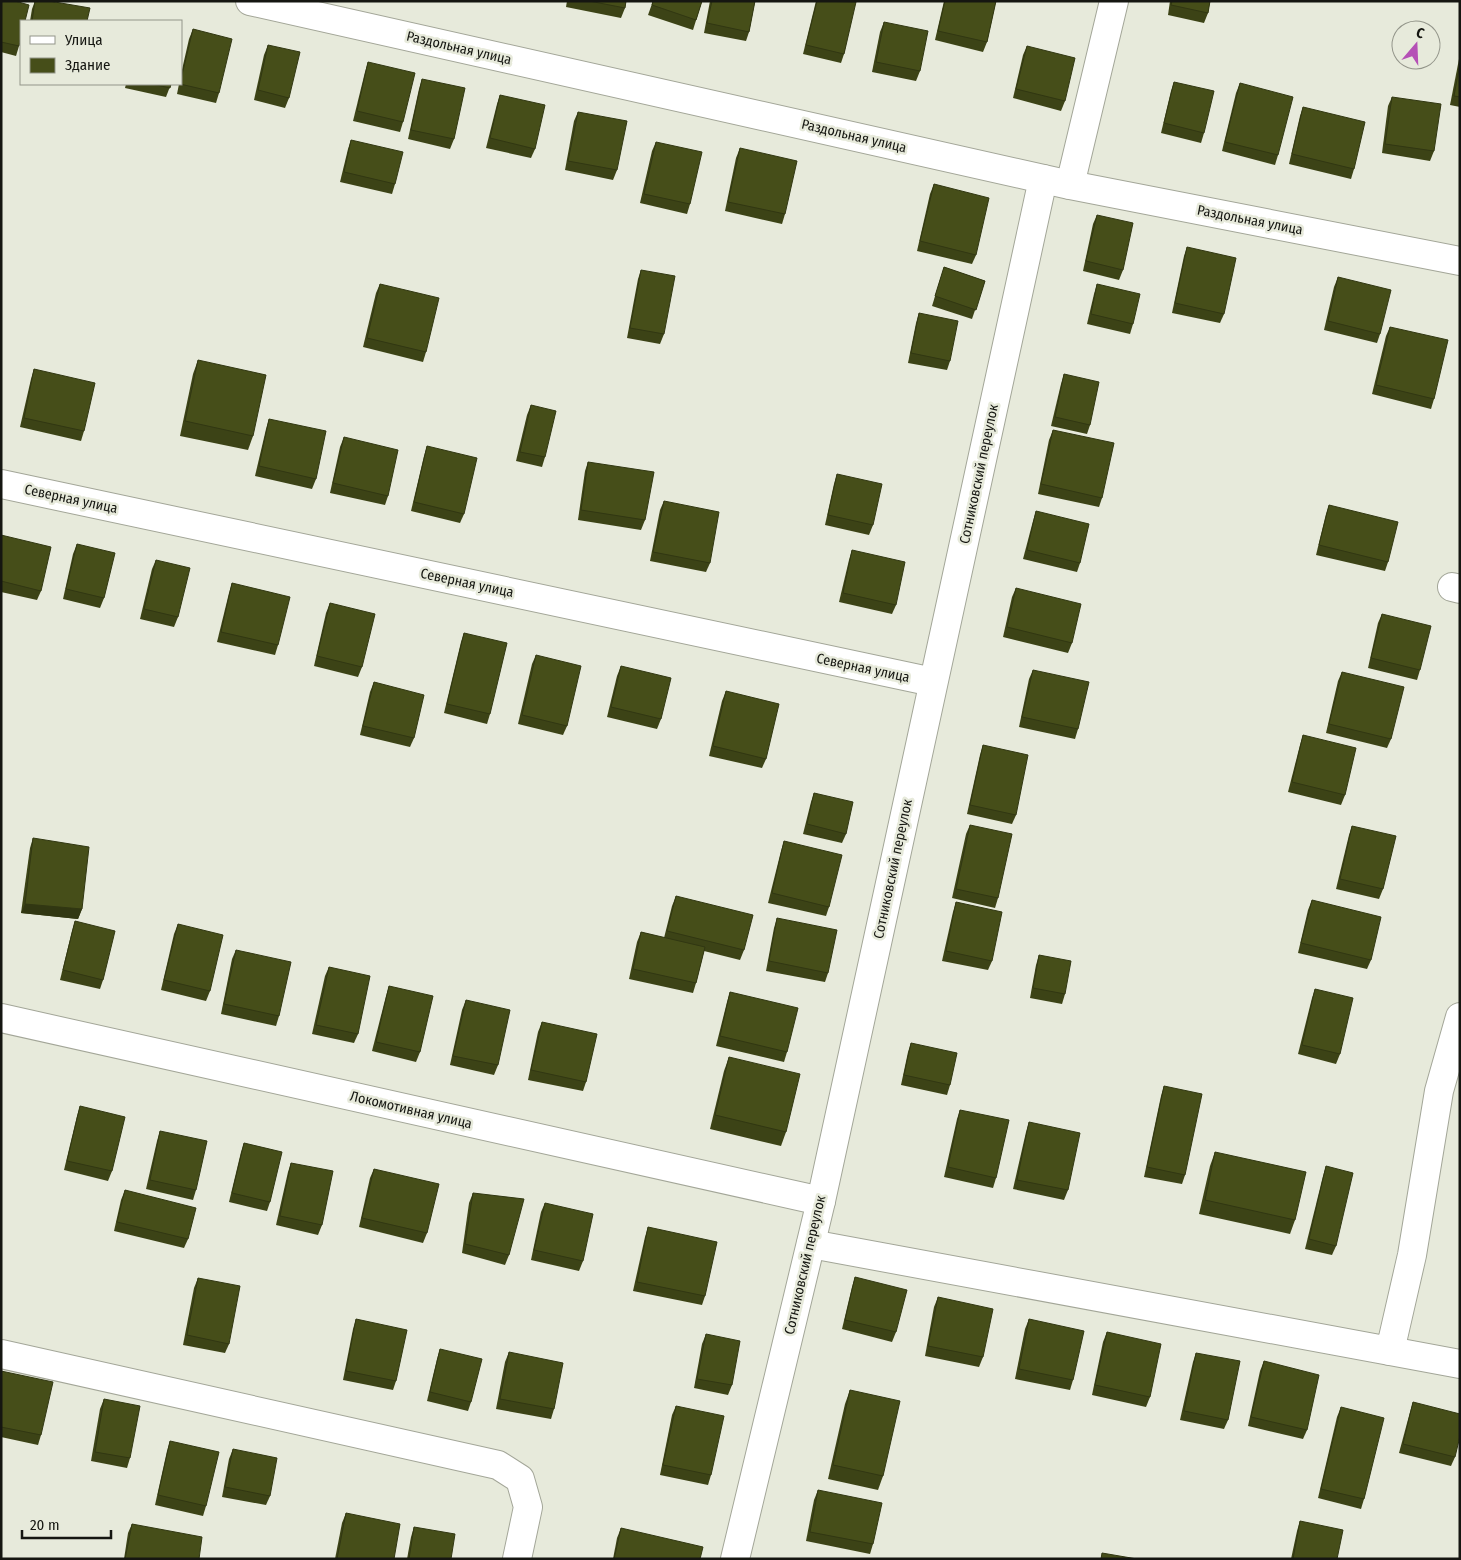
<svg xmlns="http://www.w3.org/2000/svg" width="1461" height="1560" viewBox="0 0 1461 1560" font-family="'Fira Sans Condensed',sans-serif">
	<rect width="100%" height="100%" fill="#e7eadb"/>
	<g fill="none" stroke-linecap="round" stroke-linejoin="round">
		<g stroke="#a3a698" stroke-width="30">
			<g id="minor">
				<path d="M250 1 1070 185 1460 261"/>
				<path d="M1070 185 1114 1"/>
				<path d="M1 484 933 682"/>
				<path d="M1452 587 1460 589"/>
				<path d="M1 1018 821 1201"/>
				<path d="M811 1244 1390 1351 1412 1255 1439 1091 1460 1017"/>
				<path d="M1390 1351 1460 1364"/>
				<path d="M1 1354 498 1465 520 1479 528 1507 517 1559"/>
				<path d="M735 1559 821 1201 1043 179"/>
			</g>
		</g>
		<use href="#minor" stroke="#fff" stroke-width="28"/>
	</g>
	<g fill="#3c4316">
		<path d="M1 1 19 46 16 56 1 52Z"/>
		<path d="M35 1H49L87 21H30L32 9Z"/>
		<path d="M567 1H626L625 8 621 18 566 7Z"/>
		<path d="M653 1H702L693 30 648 15Z"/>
		<path d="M710 1H755L749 32 746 41 704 33Z"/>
		<path d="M816 1H855L844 54 841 63 803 54Z"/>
		<path d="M944 1H996L987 42 983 52 935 40Z"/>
		<path d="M1170 1H1210L1208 13 1204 23 1168 15Z"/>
		<path d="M884 22 920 71 916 81 872 72 880 32Z"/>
		<path d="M193 29 219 93 216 103 177 94 179 84H181V74L189 39Z"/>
		<path d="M268 45 289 98 285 108 254 100 264 55Z"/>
		<path d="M1027 46 1065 101 1061 111 1013 98 1023 55Z"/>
		<path d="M1460 54V107L1450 105Z"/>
		<path d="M368 62 403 122 400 132 353 121 365 72Z"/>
		<path d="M422 79 454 139 450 149 408 139 419 89Z"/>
		<path d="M1174 82 1204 133 1201 143 1161 133 1171 91Z"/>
		<path d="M1240 83 1278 155 1275 165 1222 151 1236 93Z"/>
		<path d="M126 84H171L166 97 125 88Z"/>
		<path d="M500 95 535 149 531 158 486 148 497 104Z"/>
		<path d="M1392 97 1434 151 1430 161 1382 153 1388 106Z"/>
		<path d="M1303 107 1354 169 1351 179 1289 164 1300 116Z"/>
		<path d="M578 112 617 170 613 180 565 170 574 121Z"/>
		<path d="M351 140 395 184 392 194 340 182 348 149Z"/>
		<path d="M656 142 690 204 687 214 640 203 652 151Z"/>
		<path d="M740 148 785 214 782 224 725 211 736 158Z"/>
		<path d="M934 184 976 255 972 264 917 251 930 194Z"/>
		<path d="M1097 215 1123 270 1119 280 1083 271 1093 224Z"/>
		<path d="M1187 247 1224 314 1220 323 1172 313 1184 256Z"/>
		<path d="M944 267 985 281 972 319 932 306Z"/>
		<path d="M641 270 664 334 660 344 627 338 638 279Z"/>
		<path d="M1338 277 1380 334 1377 343 1324 330 1334 287Z"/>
		<path d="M380 284 426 352 423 362 363 347 376 293Z"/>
		<path d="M1097 284 1133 324 1130 334 1087 324 1094 294Z"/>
		<path d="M919 313 950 361 947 370 908 363 916 323Z"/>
		<path d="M1390 327 1434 399 1431 409 1372 394 1386 336Z"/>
		<path d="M198 360 253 436 248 450 180 436 193 374Z"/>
		<path d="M34 369 84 431 81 441 20 427 31 379Z"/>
		<path d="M1064 374 1090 425 1087 434 1051 426 1061 384Z"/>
		<path d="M531 405 545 457 542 467 516 461 527 415Z"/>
		<path d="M269 419 316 479 312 489 255 476 266 429Z"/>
		<path d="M1053 430 1102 498 1099 507 1038 494 1049 440Z"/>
		<path d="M344 437 388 496 385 505 330 493 340 447Z"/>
		<path d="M427 446 464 514 460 523 411 511 424 456Z"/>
		<path d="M588 462 645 520 641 530 578 520 585 471Z"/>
		<path d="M837 474 873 525 869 535 825 525 834 484Z"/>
		<path d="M664 501 710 563 706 572 650 561 660 510Z"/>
		<path d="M1329 505 1388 562 1385 571 1316 555 1326 514Z"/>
		<path d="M1036 511 1080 563 1077 572 1023 559 1033 521Z"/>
		<path d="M1 535 41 591 37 600 1 592Z"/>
		<path d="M77 544 104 598 100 608 63 599 73 554Z"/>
		<path d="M852 550 896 605 892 614 839 602 849 560Z"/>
		<path d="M156 560 178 617 174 627 140 619 152 569Z"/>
		<path d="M232 583 278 645 275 655 217 642 229 593Z"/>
		<path d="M1016 588 1072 643 1068 653 1003 637 1012 597Z"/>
		<path d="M330 603 362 667 358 677 314 666 326 613Z"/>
		<path d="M1382 614 1420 670 1417 680 1368 668 1378 623Z"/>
		<path d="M464 633 490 714 487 724 444 713 461 642Z"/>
		<path d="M536 655 567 726 563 735 518 724 532 664Z"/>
		<path d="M621 666 661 719 657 729 607 717 617 676Z"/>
		<path d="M1033 670 1078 729 1075 739 1019 727 1029 679Z"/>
		<path d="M1342 672 1391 739 1387 748 1326 733 1338 681Z"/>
		<path d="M374 682 414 738 410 747 360 735 370 692Z"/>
		<path d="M726 691 766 759 762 768 709 756 722 701Z"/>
		<path d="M1303 735 1345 795 1341 805 1288 792 1300 745Z"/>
		<path d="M983 745 1016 815 1012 824 967 814 980 755Z"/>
		<path d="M814 793 846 834 842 843 803 834 811 802Z"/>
		<path d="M970 825 998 898 995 908 952 898 966 834Z"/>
		<path d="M1352 826 1383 889 1379 899 1336 889 1349 835Z"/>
		<path d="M33 838 82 909 78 919 21 913 30 848Z"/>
		<path d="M784 841 829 907 826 916 768 903 781 851Z"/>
		<path d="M676 896 744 950 740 960 704 951 696 983 693 993 629 979 637 942 641 932 664 938 672 906Z"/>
		<path d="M1312 900 1371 960 1367 969 1298 953 1308 910Z"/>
		<path d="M956 902 992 961 988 970 942 961 953 912Z"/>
		<path d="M777 918 828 973 825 982 766 971 774 928Z"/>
		<path d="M75 921 103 980 100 989 60 980 72 931Z"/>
		<path d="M178 924 210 991 206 1001 161 990 174 934Z"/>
		<path d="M236 950 279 1016 276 1026 221 1014 232 959Z"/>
		<path d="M1039 955 1065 994 1062 1004 1030 998 1036 965Z"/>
		<path d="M329 967 358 1034 354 1043 312 1034 325 976Z"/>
		<path d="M389 986 420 1052 416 1062 372 1051 386 996Z"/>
		<path d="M1315 989 1340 1054 1336 1064 1298 1054 1312 998Z"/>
		<path d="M730 992 787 1052 784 1062 716 1046 727 1002Z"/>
		<path d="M466 1000 498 1065 494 1075 450 1065 462 1010Z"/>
		<path d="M542 1022 586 1082 583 1091 528 1080 538 1032Z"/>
		<path d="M911 1043 950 1085 947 1095 901 1085 908 1052Z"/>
		<path d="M729 1057 786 1132 781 1146 710 1129 724 1071Z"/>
		<path d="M1164 1086 1185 1175 1182 1184 1144 1177 1161 1096Z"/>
		<path d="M80 1106 112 1171 108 1181 64 1170 77 1116Z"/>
		<path d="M960 1110 996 1178 993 1188 944 1177 957 1119Z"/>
		<path d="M1029 1122 1068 1190 1064 1200 1013 1189 1026 1132Z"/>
		<path d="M160 1131 196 1190 193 1200 146 1189 157 1141Z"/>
		<path d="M244 1143 270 1202 267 1211 229 1202 241 1152Z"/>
		<path d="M1215 1152 1295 1220 1290 1234 1199 1214 1210 1166Z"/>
		<path d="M291 1163 322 1225 318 1235 276 1225 288 1172Z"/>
		<path d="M1326 1166 1336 1246 1332 1255 1305 1249 1323 1176Z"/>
		<path d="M374 1169 427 1233 423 1243 359 1227 370 1178Z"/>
		<path d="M125 1190 188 1239 184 1248 114 1231 121 1200Z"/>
		<path d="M473 1193 509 1255 505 1265 462 1253 469 1203Z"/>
		<path d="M545 1203 583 1261 579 1271 531 1260 541 1212Z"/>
		<path d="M648 1227 705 1296 702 1305 633 1291 645 1237Z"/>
		<path d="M855 1277 896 1332 892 1342 842 1329 852 1287Z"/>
		<path d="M198 1278 229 1344 225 1353 183 1345 194 1288Z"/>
		<path d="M938 1297 983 1357 979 1367 925 1356 934 1307Z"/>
		<path d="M356 1319 396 1381 393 1390 343 1380 353 1329Z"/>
		<path d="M1029 1319 1073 1380 1070 1390 1015 1379 1025 1329Z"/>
		<path d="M1107 1332 1150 1397 1146 1407 1092 1395 1103 1342Z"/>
		<path d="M706 1334 732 1385 728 1395 694 1388 702 1344Z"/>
		<path d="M440 1349 471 1402 468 1411 427 1401 437 1359Z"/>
		<path d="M509 1352 554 1409 551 1419 496 1409 505 1362Z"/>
		<path d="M1196 1353 1228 1420 1224 1429 1180 1420 1193 1362Z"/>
		<path d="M1264 1361 1307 1430 1303 1439 1248 1426 1260 1371Z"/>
		<path d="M1 1371 41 1435 38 1445 1 1437Z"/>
		<path d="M850 1390 883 1476 878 1490 828 1479 845 1404Z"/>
		<path d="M104 1399 130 1458 127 1468 91 1461 100 1409Z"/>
		<path d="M1413 1402 1455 1457 1451 1466 1399 1453 1410 1412Z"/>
		<path d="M676 1406 711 1475 708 1485 660 1475 672 1415Z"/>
		<path d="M1341 1407 1364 1499 1361 1509 1318 1498 1337 1417Z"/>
		<path d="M170 1441 206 1506 203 1516 155 1505 167 1451Z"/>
		<path d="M233 1449 270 1496 266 1505 222 1497 229 1459Z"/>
		<path d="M818 1490 873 1544 870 1554 806 1541 814 1500Z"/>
		<path d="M346 1513 394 1559H335L342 1523Z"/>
		<path d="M1300 1521 1337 1559H1291L1297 1531Z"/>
		<path d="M132 1524 199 1559H124L128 1533Z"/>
		<path d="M414 1527 451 1559H407L411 1537Z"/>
		<path d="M621 1528 700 1559H613L617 1538Z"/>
	</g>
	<path fill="#313712" d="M25 904 82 909 78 919 21 913Z"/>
	<g fill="#464e19" stroke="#313712">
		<path d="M1 1H15L29 5 25 21H21V37L19 46 1 42Z"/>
		<path d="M35 1H49L90 8 87 21H32Z"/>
		<path d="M589 1H626L625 8Z"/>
		<path d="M653 1H702L696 20 652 5Z"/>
		<path d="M712 1H755L749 32 707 23Z"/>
		<path d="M817 1 856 2 844 54 806 45Z"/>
		<path d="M945 1H996L987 42 938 31Z"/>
		<path d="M1172 1H1210L1208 13 1171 5Z"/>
		<path d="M884 22 928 31 920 71 876 62Z"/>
		<path d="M193 29 232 39 219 93 180 84H181V79Z"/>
		<path d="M268 45 300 52 289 98 258 90Z"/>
		<path d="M1027 46 1075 58 1065 101 1016 89Z"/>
		<path d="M368 62 415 73 403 122 357 111Z"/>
		<path d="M1460 63V97L1454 96Z"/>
		<path d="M422 79 465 88 454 139 411 130Z"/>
		<path d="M1174 82 1214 91 1204 133 1164 123Z"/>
		<path d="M1240 83 1293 97 1278 155 1225 142Z"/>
		<path d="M152 84H171L170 88Z"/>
		<path d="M500 95 545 105 535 149 490 138Z"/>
		<path d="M1392 97 1441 104 1434 151 1385 144Z"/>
		<path d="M1303 107 1365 122 1354 169 1292 154Z"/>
		<path d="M578 112 627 121 617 170 568 161Z"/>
		<path d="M351 140 403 152 395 184 344 172Z"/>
		<path d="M656 142 702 152 690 204 644 194Z"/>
		<path d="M740 148 797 161 785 214 728 202Z"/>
		<path d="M934 184 989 198 976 255 920 241Z"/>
		<path d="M1097 215 1133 223 1123 270 1086 261Z"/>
		<path d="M1187 247 1236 258 1224 314 1175 303Z"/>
		<path d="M944 267 985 281 976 310 935 296Z"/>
		<path d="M641 270 675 276 664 334 630 328Z"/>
		<path d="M1338 277 1391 290 1380 334 1328 321Z"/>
		<path d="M380 284 439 298 426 352 367 338Z"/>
		<path d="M1097 284 1140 294 1133 324 1091 314Z"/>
		<path d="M919 313 958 321 950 361 911 353Z"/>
		<path d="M1390 327 1448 340 1434 399 1376 385Z"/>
		<path d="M198 360 266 375 253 436 185 421Z"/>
		<path d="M34 369 95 383 84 431 24 418Z"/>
		<path d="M1064 374 1099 382 1090 425 1055 417Z"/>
		<path d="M531 405 556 411 545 457 520 452Z"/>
		<path d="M269 419 326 431 316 479 259 466Z"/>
		<path d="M1053 430 1114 443 1102 498 1041 484Z"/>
		<path d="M344 437 398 450 388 496 333 483Z"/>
		<path d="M427 446 477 458 464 514 414 502Z"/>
		<path d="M588 462 654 472 645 520 581 510Z"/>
		<path d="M837 474 882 484 873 525 828 515Z"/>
		<path d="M664 501 719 512 710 563 653 552Z"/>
		<path d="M1329 505 1398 522 1388 562 1319 545Z"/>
		<path d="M1036 511 1089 524 1080 563 1027 550Z"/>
		<path d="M1 535 51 547 41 591 1 581Z"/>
		<path d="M77 544 115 553 104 598 66 589Z"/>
		<path d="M852 550 905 562 896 605 843 593Z"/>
		<path d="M156 560 190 568 178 617 144 609Z"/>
		<path d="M232 583 290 597 278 645 221 632Z"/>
		<path d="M1016 588 1081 604 1072 643 1007 627Z"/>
		<path d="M330 603 375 614 362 667 317 656Z"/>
		<path d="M1382 614 1431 626 1420 670 1371 658Z"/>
		<path d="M464 633 507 643 490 714 447 704Z"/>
		<path d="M536 655 581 666 567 726 522 715Z"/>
		<path d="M621 666 671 678 661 719 611 707Z"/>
		<path d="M1033 670 1089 682 1078 729 1022 717Z"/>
		<path d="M1342 672 1404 687 1391 739 1329 724Z"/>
		<path d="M374 682 424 695 414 738 363 726Z"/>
		<path d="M726 691 779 704 766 759 713 746Z"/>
		<path d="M1303 735 1356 748 1345 795 1292 782Z"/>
		<path d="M983 745 1028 755 1016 815 970 805Z"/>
		<path d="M814 793 853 802 846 834 807 824Z"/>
		<path d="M970 825 1012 834 998 898 956 889Z"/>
		<path d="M1352 826 1396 836 1383 889 1340 879Z"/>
		<path d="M33 838 89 847 82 909 25 904Z"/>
		<path d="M784 841 842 855 829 907 772 893Z"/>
		<path d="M676 896 753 915 744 950 667 931Z"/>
		<path d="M1312 900 1381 917 1371 960 1301 943Z"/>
		<path d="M956 902 1002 912 992 961 946 951Z"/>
		<path d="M777 918 837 930 828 973 769 961Z"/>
		<path d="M75 921 115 931 103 980 63 970Z"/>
		<path d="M178 924 223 935 210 991 164 980Z"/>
		<path d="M641 932 705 947 696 983 633 969Z"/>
		<path d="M236 950 291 962 279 1016 224 1004Z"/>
		<path d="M1039 955 1071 961 1065 994 1033 988Z"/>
		<path d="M329 967 370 976 358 1034 316 1025Z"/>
		<path d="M389 986 433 996 420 1052 376 1042Z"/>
		<path d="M1315 989 1353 998 1340 1054 1302 1045Z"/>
		<path d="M730 992 798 1008 787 1052 720 1036Z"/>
		<path d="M466 1000 510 1010 498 1065 453 1056Z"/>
		<path d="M542 1022 597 1034 586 1082 531 1070Z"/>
		<path d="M911 1043 957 1053 950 1085 904 1075Z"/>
		<path d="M729 1057 800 1074 786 1132 715 1115Z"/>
		<path d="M1164 1086 1202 1094 1185 1175 1147 1167Z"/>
		<path d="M80 1106 125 1117 112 1171 67 1161Z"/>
		<path d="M960 1110 1009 1120 996 1178 948 1167Z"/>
		<path d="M1029 1122 1080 1133 1068 1190 1017 1180Z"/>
		<path d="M160 1131 207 1141 196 1190 150 1180Z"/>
		<path d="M244 1143 282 1152 270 1202 232 1193Z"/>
		<path d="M1215 1152 1306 1172 1295 1220 1205 1200Z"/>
		<path d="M291 1163 333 1171 322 1225 280 1216Z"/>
		<path d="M1326 1166 1353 1173 1336 1246 1309 1239Z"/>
		<path d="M374 1169 439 1184 427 1233 362 1218Z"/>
		<path d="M125 1190 196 1208 188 1239 117 1222Z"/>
		<path d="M473 1193 524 1199 509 1255 465 1244Z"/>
		<path d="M545 1203 593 1214 583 1261 534 1250Z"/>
		<path d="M648 1227 717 1242 705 1296 637 1282Z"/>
		<path d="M855 1277 907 1290 896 1332 845 1320Z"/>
		<path d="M198 1278 240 1286 229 1344 187 1335Z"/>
		<path d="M938 1297 993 1309 983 1357 928 1346Z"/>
		<path d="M356 1319 407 1330 396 1381 346 1371Z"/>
		<path d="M1029 1319 1084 1331 1073 1380 1019 1369Z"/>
		<path d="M1107 1332 1161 1344 1150 1397 1095 1385Z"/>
		<path d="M706 1334 740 1341 732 1385 697 1379Z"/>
		<path d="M440 1349 482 1359 471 1402 430 1392Z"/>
		<path d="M509 1352 563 1363 554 1409 500 1399Z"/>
		<path d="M1196 1353 1240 1361 1228 1420 1184 1411Z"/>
		<path d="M1264 1361 1319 1375 1307 1430 1251 1417Z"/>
		<path d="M1 1371 53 1382 41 1435 1 1427Z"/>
		<path d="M850 1390 900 1401 883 1476 833 1465Z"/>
		<path d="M104 1399 140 1406 130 1458 95 1452Z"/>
		<path d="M1413 1402 1460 1414V1436L1455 1457 1403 1444Z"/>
		<path d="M676 1406 724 1416 711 1475 663 1465Z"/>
		<path d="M1341 1407 1384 1418 1364 1499 1321 1489Z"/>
		<path d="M170 1441 219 1452 206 1506 158 1495Z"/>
		<path d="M233 1449 277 1458 270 1496 225 1487Z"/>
		<path d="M818 1490 882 1503 873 1544 810 1532Z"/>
		<path d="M346 1513 400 1524 394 1559H337Z"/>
		<path d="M1300 1521 1343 1530 1337 1559H1293Z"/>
		<path d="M132 1524 202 1537 199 1559H125Z"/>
		<path d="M414 1527 455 1534 451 1559H409Z"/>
		<path d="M621 1528 703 1547 700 1559H614Z"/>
		<path d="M1102 1553 1137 1559H1101Z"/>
	</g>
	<g text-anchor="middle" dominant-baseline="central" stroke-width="5" stroke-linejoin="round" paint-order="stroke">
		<g font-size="14" fill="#151611" stroke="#e7eadb">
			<text transform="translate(459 48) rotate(13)">Раздольная улица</text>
			<text transform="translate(854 136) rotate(13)">Раздольная улица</text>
			<text transform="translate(1250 220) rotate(11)">Раздольная улица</text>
			<text transform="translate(979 474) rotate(-78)">Сотниковский переулок</text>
			<text transform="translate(71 499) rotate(12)">Северная улица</text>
			<text transform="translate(467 583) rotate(12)">Северная улица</text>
			<text transform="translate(863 668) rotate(12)">Северная улица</text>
			<text transform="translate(893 869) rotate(-78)">Сотниковский переулок</text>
			<text transform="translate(411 1110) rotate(13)">Локомотивная улица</text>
			<text transform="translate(805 1265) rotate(-77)">Сотниковский переулок</text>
		</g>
	</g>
	<rect width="1461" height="1560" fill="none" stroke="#151611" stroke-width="5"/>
	<rect x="20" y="20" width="162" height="65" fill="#e7eadb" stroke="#93958a"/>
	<rect x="30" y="36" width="25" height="8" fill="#ffffff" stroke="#93958a"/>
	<text x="65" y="45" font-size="15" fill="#151611">Улица</text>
	<rect x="30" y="58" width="25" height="15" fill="#464e19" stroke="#93958a"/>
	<text x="65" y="70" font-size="15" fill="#151611">Здание</text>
	<g transform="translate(1416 45) rotate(19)"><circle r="24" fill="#e7eadb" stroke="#93958a"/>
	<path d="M0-4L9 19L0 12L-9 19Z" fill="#b550b6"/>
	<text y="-8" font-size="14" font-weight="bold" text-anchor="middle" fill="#151611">С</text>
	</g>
	<path d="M22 1530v8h89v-8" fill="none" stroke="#151611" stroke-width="2.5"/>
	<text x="30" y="1530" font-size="15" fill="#151611" stroke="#e7eadb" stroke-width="4" paint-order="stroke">20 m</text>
</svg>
